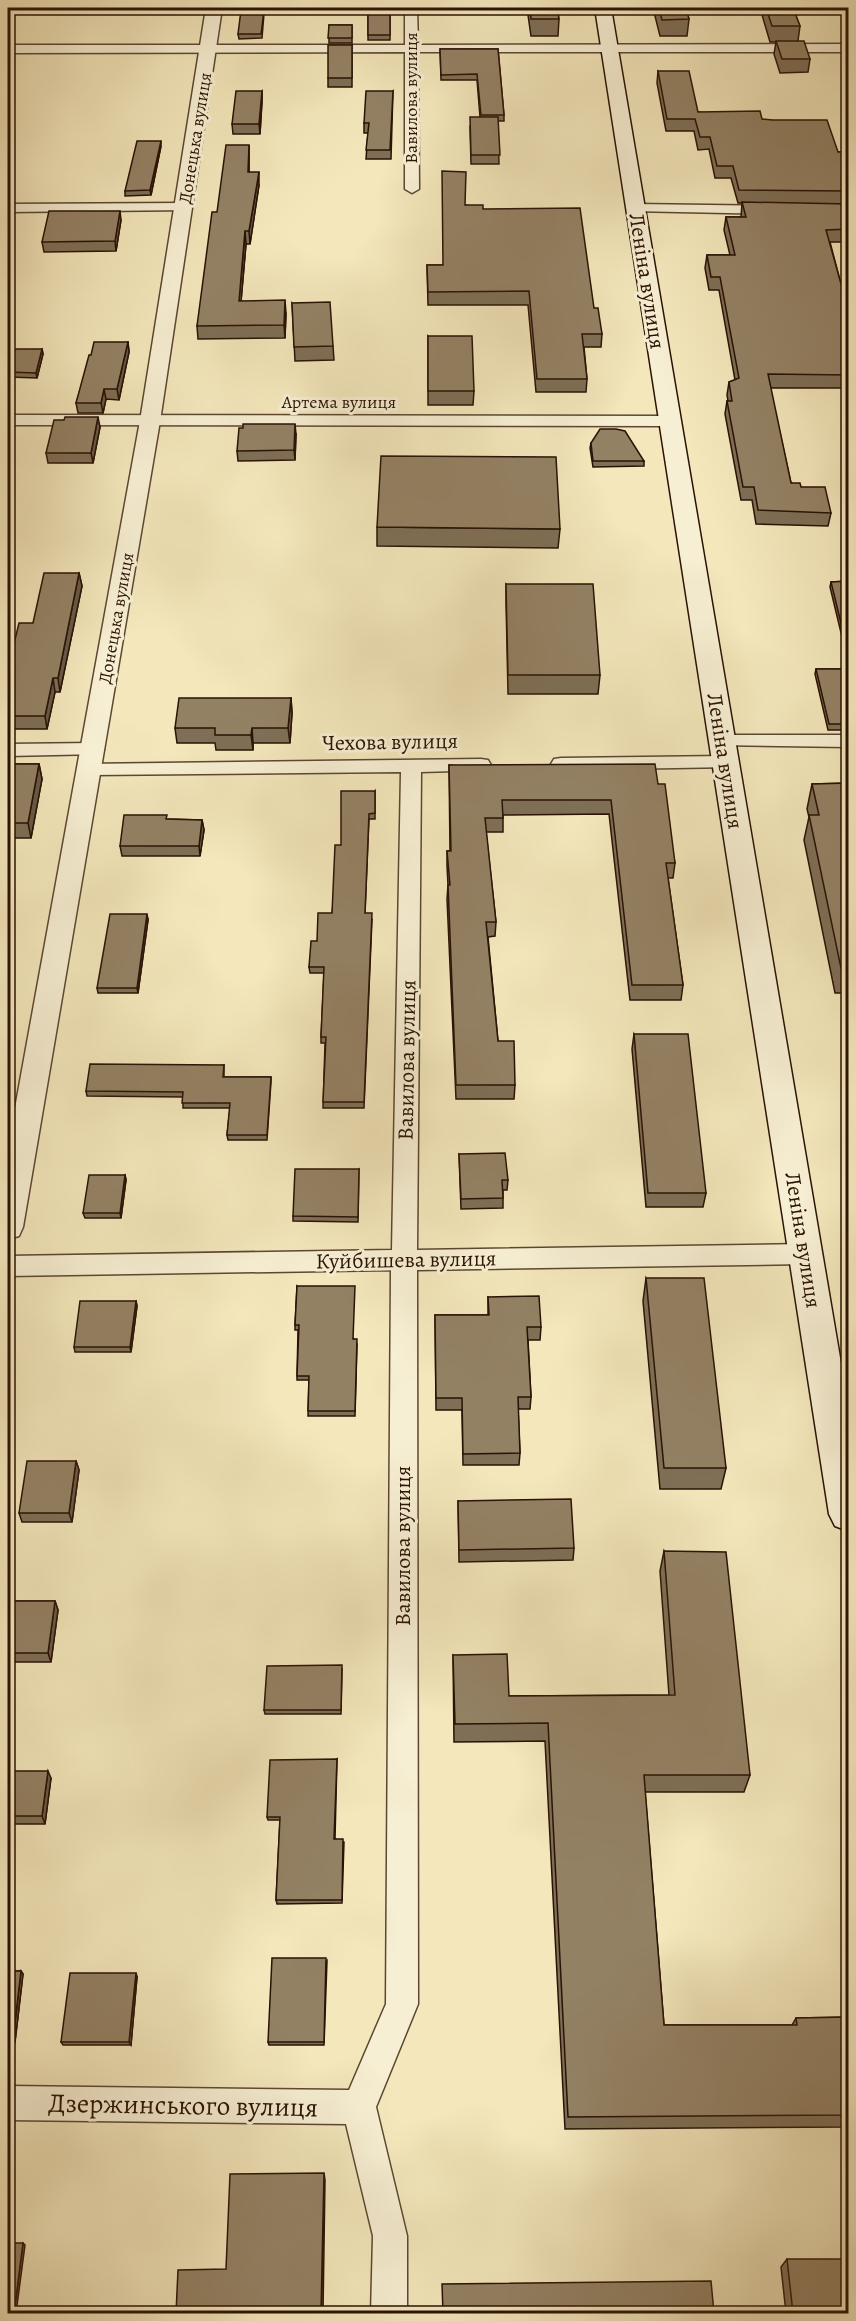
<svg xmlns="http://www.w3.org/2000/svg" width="856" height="2321" viewBox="0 0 856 2321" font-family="Alegreya,serif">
	<rect width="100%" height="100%" fill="#f3e7bb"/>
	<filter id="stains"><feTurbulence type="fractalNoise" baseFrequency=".00333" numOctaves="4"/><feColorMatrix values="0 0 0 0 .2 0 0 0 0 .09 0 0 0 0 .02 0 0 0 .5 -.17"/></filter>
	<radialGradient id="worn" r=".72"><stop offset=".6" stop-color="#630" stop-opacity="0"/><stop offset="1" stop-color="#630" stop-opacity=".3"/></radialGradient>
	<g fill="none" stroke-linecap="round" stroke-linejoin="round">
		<g stroke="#5c4732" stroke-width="3">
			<g id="minor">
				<path d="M405 8H417L418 45 848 44V52H418L419 189 412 193 405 189V52L8 53V45H405Z"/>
				<path d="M184 203 191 207 189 210 8 212V204Z"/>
				<path d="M635 204 774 206 781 210 774 214 630 211 628 208 630 205Z"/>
				<path d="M8 415 670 416 678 421 670 426 8 425Z"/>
				<path d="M723 735H848V747L716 745 713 741 716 737Z"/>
				<path d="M94 743 101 744 104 749 101 754 8 756V744Z"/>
				<path d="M725 756 732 757 735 762 732 767 561 770 554 769 551 764 554 759 561 758Z"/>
				<path d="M481 759 488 760 491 765 488 770 421 772 417 1250 805 1244 814 1247 817 1254 814 1261 805 1264 417 1270 418 2004 376 2107 407 2236V2314H371L373 2236 346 2124 8 2120V2086L349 2090 386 2004 391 1270 8 1276V1256L392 1250 401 772 91 775 84 774 81 769 84 764Z"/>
			</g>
		</g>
		<g stroke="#5c4732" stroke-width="3">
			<path id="tertiary" d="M206 8H222L160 421 23 1227 19 1236 8 1239V1147L140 421Z"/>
		</g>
		<g stroke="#2a1205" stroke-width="3">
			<path id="secondary" d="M595 8H611L848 1405V1531L835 1526 829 1514Z"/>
		</g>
		<use href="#minor" fill="#f7efd3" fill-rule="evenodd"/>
		<use href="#tertiary" fill="#f7efd3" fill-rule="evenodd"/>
		<use href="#secondary" fill="#f7efd3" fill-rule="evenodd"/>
	</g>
	<g fill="#7e6f56" stroke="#2a1205" stroke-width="1.5">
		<rect x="368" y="8" width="22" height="32"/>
		<path d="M527 8H557L559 19 558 36H531Z"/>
		<path d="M653 8H686L689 19 687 36H660Z"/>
		<path d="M760 8H793L800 26 798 41 810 59 808 72 780 73 774 54 776 42H770Z"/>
		<path d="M264 14 262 38 239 39 238 34Z"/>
		<rect x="329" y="25" width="23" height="18"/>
		<path d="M352 45V87H328V78Z"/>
		<path d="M440 49H498L504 115V121H498L499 164H471L470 126 480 117 477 80H441Z"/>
		<path d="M658 71 698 112 762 119 838 152H849V242H830L841 284H849V388H770L791 483 801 487 831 513 828 526 756 524 752 500H741L725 414 727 401H728L727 395 729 382 735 380 719 290H709L705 268 707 255H730L724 230 726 217H741L742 203H738L731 178H715L709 149 698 150 694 131H666L657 83Z"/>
		<path d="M262 91V101L260 134H233L232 124Z"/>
		<path d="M393 91 391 159H366L368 133H364V123Z"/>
		<path d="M249 145V172L259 185 250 244H246L241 301 286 313 285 338 198 339 197 326Z"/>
		<path d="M161 146 151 195 125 196V191Z"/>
		<path d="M465 205 483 209 594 308 602 334 601 347H584L587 379 586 392H536L528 305H428L427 265H443Z"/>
		<path d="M121 220 116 251 44 252 42 242Z"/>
		<path d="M292 303 333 346 334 360 295 361Z"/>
		<path d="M428 336 474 391 473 405H428Z"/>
		<path d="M128 342 129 352 119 400 106 399 103 413H78L76 403 91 355Z"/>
		<path d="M42 349 43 354 37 378 9 377 8 372Z"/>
		<path d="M100 427 93 463H48L46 453Z"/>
		<path d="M296 434 295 460 238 461 237 451Z"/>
		<path d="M591 443 644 461V466L593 467 590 448Z"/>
		<path d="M377 527 560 529 558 548 377 546Z"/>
		<path d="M79 573 82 586 60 692H55L47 729H8V660H10L33 623Z"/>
		<path d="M849 581V666L830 587 831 582Z"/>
		<path d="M506 584 600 675 598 694H508L506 603Z"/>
		<path d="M816 669H849V730H828L815 674Z"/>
		<path d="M291 698 292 713 290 743H253V750H216L215 743H177L175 728Z"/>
		<path d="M8 764H39L42 779 31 838H8Z"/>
		<path d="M449 765 658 784 675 863 673 878H668L683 985 681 1000H630L609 814 503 815V832H486L496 922 495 936 488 937 498 1041 515 1085 514 1099H456L447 899 448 885 447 866V851H450Z"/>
		<path d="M849 783V993H835L804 840 809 817 807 809 812 784Z"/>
		<path d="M375 791V819H369L365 913 372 919 364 1108H323L325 1043H321V1037L324 973H310L309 967 317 941 332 913 341 845Z"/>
		<path d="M168 819 202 820 204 830 200 856H122L120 846Z"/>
		<path d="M148 920 138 993H98L97 988Z"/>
		<path d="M634 1034 706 1193 703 1207H646L632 1049Z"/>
		<path d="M224 1065V1077H271V1082L267 1140H228L227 1135 230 1108H183V1097L87 1096 86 1091Z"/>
		<path d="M459 1154 508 1180 507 1190H503V1208L461 1209Z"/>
		<path d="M359 1169 358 1222 293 1221V1216Z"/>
		<path d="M125 1175 126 1180 121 1218H85L83 1213Z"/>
		<path d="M646 1278 726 1468 721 1489H660L643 1301Z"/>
		<path d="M297 1286 354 1339 357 1344 355 1416H308L309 1380H297V1376L298 1330H295V1325Z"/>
		<path d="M488 1297 541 1327 540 1340H528L531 1397 530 1409H518L520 1453 519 1465H463L462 1410H436L435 1315H488Z"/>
		<path d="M136 1301 137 1306 131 1352H75L74 1347Z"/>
		<path d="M76 1461 79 1470 72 1522H22L19 1513Z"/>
		<path d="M458 1501 574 1548 573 1560 459 1562Z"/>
		<path d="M664 1551 750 1775 744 1792H645L664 2025H792L796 2018 849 2017V2127L565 2129 545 1741 454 1742 453 1655 509 1696 669 1695 660 1571Z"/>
		<path d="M8 1601H55L58 1610 51 1662H8Z"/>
		<path d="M342 1669 341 1714H265L264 1710Z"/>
		<path d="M337 1759 335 1839 344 1842 342 1903 277 1904 276 1900 280 1820H268L267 1817Z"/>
		<path d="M8 1771 51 1778 45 1824H8Z"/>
		<path d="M327 1961 324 2045H269L268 2042Z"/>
		<path d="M8 1971H21L23 1974 15 2042H8Z"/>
		<path d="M137 1977 131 2045H63L61 2042Z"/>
		<path d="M849 2183V2219L845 2188Z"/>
		<path d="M787 2259 849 2313H786L781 2267Z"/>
	</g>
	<g fill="#675a46" stroke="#2a1205" stroke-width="1.5">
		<path d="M262 91V101L260 134 259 124Z"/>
		<path d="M161 141V146L151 195 150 190Z"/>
		<path d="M249 145V185L248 172Z"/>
		<path d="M259 172V185L250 244 249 231Z"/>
		<path d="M120 211 121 220 116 251 115 241Z"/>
		<path d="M245 231 246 244 240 314 239 301Z"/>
		<path d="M285 300 286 313 285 338 284 325Z"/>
		<path d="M128 342 129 352 119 400 117 389Z"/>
		<path d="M42 349 43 354 37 378 36 373Z"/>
		<path d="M104 389 106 399 103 413 101 403Z"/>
		<path d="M98 417 100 427 93 463 91 453Z"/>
		<path d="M295 424 296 434 295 460 294 450Z"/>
		<path d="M79 573 82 586 60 692 58 678Z"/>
		<path d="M53 678 55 692 47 729 45 716Z"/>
		<path d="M291 698 292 713 290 743 288 728Z"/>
		<path d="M252 728 253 743V750L251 735Z"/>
		<path d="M39 764 42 779 31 838 28 823Z"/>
		<path d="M202 820 204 830 200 856 199 846Z"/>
		<path d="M147 914 148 920 138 993 137 988Z"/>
		<path d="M125 1175 126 1180 121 1218 120 1213Z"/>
		<path d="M136 1301 137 1306 131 1352 130 1347Z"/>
		<path d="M76 1461 79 1470 72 1522 69 1513Z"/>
		<path d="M55 1601 58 1610 51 1662 48 1653Z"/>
		<path d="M48 1771 51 1778 45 1824 42 1816Z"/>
		<path d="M21 1971 23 1974 15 2042 13 2039Z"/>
		<path d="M136 1973 137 1977 131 2045 129 2042Z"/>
		<path d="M324 2173 325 2180 323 2313H321Z"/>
		<path d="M23 2243 25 2245 16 2313H14Z"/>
	</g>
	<g fill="#938164" stroke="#2a1205" stroke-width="1.5">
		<rect x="368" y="8" width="22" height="27"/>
		<path d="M530 8H557L559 19H531Z"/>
		<path d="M659 8H686L689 19 662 20Z"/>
		<path d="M766 8H793L800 26H772Z"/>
		<path d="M241 10H264L261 34H238Z"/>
		<path d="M329 25H352V38H328Z"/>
		<path d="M776 41H804L810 59H782Z"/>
		<rect x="328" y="45" width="24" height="33"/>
		<path d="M440 49H498L504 115H481L477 74 441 75Z"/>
		<path d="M658 71H689L698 112 760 111 762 119 773 120H827L838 152H849V191L739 190 733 166H717L710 137H700L695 119H667Z"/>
		<path d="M236 91H262L259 124H232Z"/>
		<path d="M366 91H393L390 150H366L369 123H364Z"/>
		<path d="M470 117H498L500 155H471Z"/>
		<path d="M137 141H161L150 190 125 191Z"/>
		<path d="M226 145H249L248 172H259L249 231H245L239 301 285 300 284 325 197 326 212 212H217Z"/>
		<path d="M442 171 466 172 465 205H483V209L580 208 594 308H598L602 334H582L587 379H537L529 291 428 292 427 265H443Z"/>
		<path d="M742 202 849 204V229L826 230 841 284H849V375L768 374 791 483H800L801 487H825L831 513 758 510 754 487H743L727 401H732L729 382 739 378 720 277H711L707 255H735L726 217H746Z"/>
		<path d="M49 211H120L115 241 42 242Z"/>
		<path d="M330 302 333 346 294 347 292 303Z"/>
		<path d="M428 336H472L474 391H428Z"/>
		<path d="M94 342H128L117 389H104L101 403H76L89 355H91Z"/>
		<path d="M15 349H42L36 373 8 372Z"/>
		<path d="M65 417H98L91 453H46L54 420H64Z"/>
		<path d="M243 424H295L294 450 237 451 239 428H243Z"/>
		<path d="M600 429H616L625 431 644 461H593L591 443Z"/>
		<path d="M381 456 556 457 560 529 377 527Z"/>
		<path d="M44 573H79L58 678H53L45 716H8V660H10L19 623H33Z"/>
		<path d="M849 581V656L831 582Z"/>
		<path d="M506 584H593L600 675H508Z"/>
		<path d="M816 669H849V724H829Z"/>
		<path d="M179 698H291L288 728H252L251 735H215V728H175Z"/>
		<path d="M8 764H39L28 823H8Z"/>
		<path d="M655 764 658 784H665L675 863H666L683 985H632L611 800H502L503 818H485L496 922H486L498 1041H514L515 1085H456L448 885H450L447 851H451L449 765Z"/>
		<path d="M849 783V968H841L809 815H819L812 784Z"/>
		<path d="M341 791H375V813L369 814 365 913H372L364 1102H323L326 1037H321L324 967H309L311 941H317L318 913H332L335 845H341Z"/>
		<path d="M124 815H167L166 819 202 820 199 846H120Z"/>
		<path d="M110 914H147L137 988H97Z"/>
		<path d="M634 1034H688L706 1193H648Z"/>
		<path d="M90 1064 224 1065 223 1077H271L267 1135H227L230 1103H182L183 1092 86 1091Z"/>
		<path d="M505 1153 508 1180H502L503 1198 461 1199 459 1154Z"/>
		<path d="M295 1169H359L358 1217 293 1216Z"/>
		<path d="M89 1175H125L120 1213H83Z"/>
		<path d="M646 1278H704L726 1468H664Z"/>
		<path d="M297 1286H355L353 1339H357L355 1411H308L309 1376H297L299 1325H295Z"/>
		<path d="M539 1296 541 1327H527L531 1397H518L520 1453 463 1454 462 1398H436L435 1315H489L488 1297Z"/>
		<path d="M80 1301H136L130 1347H74Z"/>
		<path d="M27 1461H76L69 1513H19Z"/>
		<path d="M571 1499 574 1548 459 1550 458 1501Z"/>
		<path d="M664 1551 726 1552 750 1775H644L664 2025H797L796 2018 849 2017V2115L568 2117 548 1723 455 1724 453 1655 507 1654 509 1696 675 1695Z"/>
		<path d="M8 1601H55L48 1653H8Z"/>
		<path d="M342 1665 341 1710H264L267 1666Z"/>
		<path d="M337 1759 334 1839H343L342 1900H276L280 1817H267L270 1760Z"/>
		<path d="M8 1771H48L42 1816H8Z"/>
		<path d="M272 1958H326L324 2042H268Z"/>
		<path d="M8 1971H21L13 2039H8Z"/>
		<path d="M70 1973H136L129 2042H61Z"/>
		<path d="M324 2173 321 2313H176L178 2270 226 2269 230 2174Z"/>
		<path d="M8 2243H23L14 2313H8Z"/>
		<path d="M787 2259H849V2313H793Z"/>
		<path d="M711 2281 714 2313H443L442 2284Z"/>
	</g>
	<g text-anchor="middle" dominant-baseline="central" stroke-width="6" stroke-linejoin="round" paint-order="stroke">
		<g font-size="18" fill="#2a1205" stroke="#f7efd3">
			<text transform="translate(411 98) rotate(-90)">Вавилова вулиця</text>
			<text transform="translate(195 138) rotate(-81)">Донецька вулиця</text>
			<text x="339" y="402">Артема вулиця</text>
			<text transform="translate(116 618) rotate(-80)">Донецька вулиця</text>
		</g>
		<g font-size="22" fill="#2a1205" stroke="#f7efd3">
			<text transform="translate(647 281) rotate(81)">Леніна вулиця</text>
			<text transform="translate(390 742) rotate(-1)">Чехова вулиця</text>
			<text transform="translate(725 761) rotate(81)">Леніна вулиця</text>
			<text transform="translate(407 1060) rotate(-89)">Вавилова вулиця</text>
			<text transform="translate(803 1240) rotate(81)">Леніна вулиця</text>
			<text transform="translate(406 1260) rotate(-1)">Куйбишева вулиця</text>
			<text transform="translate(403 1546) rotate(-90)">Вавилова вулиця</text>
		</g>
		<g font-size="27" fill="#2a1205" stroke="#f7efd3">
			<text transform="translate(183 2105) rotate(1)">Дзержинського вулиця</text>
		</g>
	</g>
	<rect width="856" height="2321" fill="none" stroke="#f3e7bb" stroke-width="30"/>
	<rect x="9" y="9" width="838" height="2303" fill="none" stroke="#2a1205" stroke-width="3"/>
	<rect x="15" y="15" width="826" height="2291" fill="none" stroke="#2a1205" stroke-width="1.5"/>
	<rect width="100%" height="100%" filter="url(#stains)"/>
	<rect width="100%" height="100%" fill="url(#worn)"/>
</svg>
